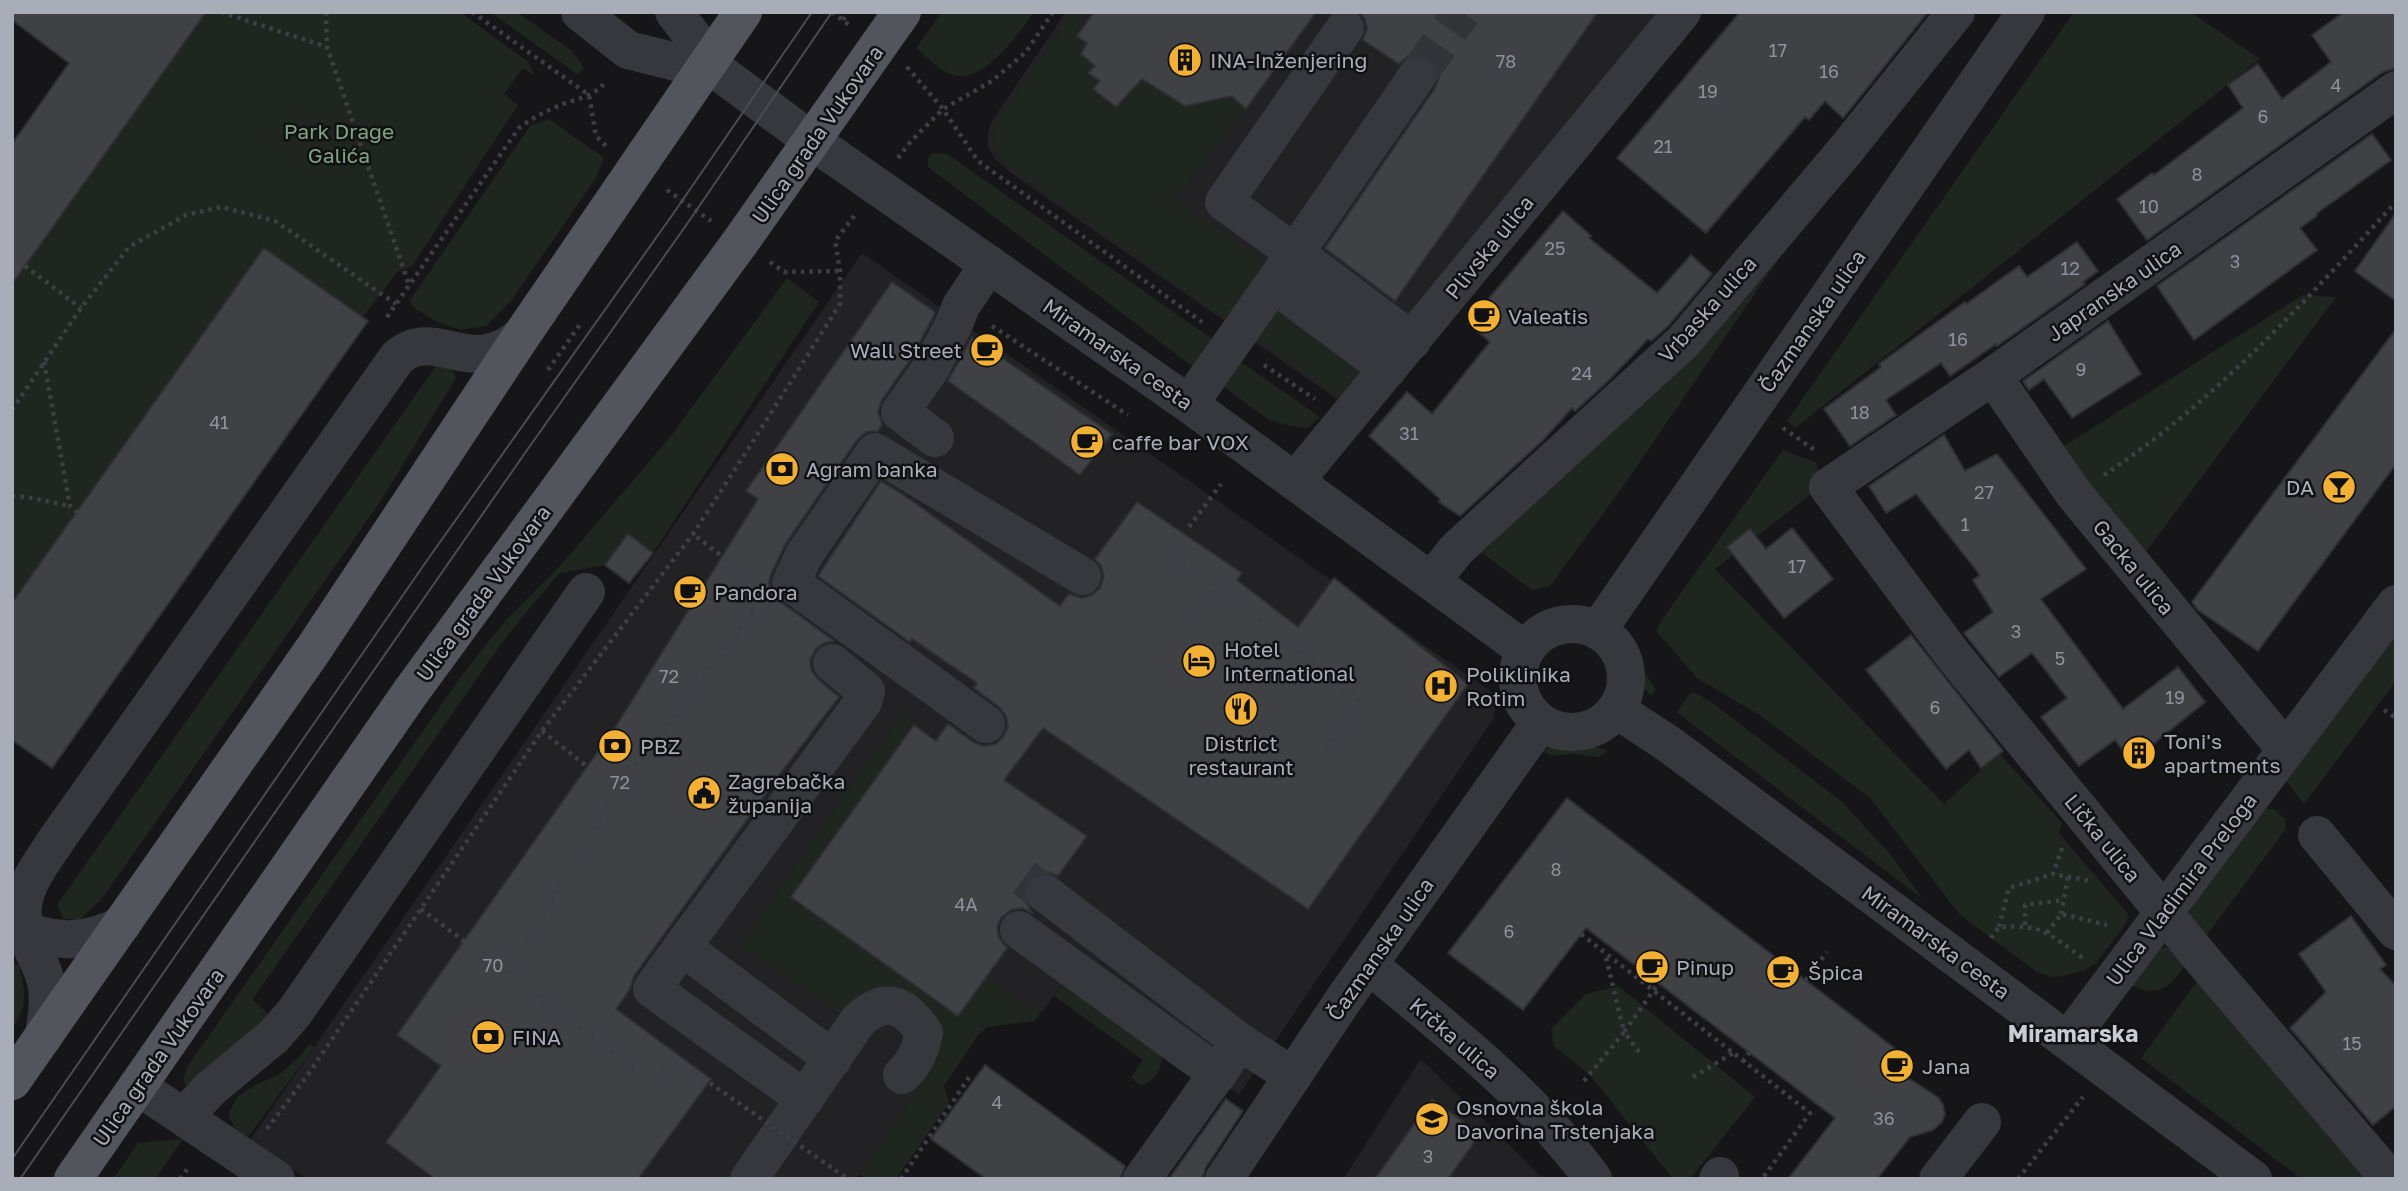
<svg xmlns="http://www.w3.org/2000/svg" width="2408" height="1191" viewBox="0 0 2408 1191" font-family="'Golos Text',sans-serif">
	<rect width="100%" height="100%" fill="#161618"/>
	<g fill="#222225">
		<path d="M1066 12H1675L1340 401 1014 175 996 160 988 147V133L991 122Z"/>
		<path d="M862 253 1496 695 1494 718 1239 1095 1062 984 1042 1012 986 1023 943 1058 857 1179H307L250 1140Z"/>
		<path d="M1421 1059 1544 1179H1343Z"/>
	</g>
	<g fill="#1e261f">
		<path d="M206 12H460L527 61 536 77 523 68 504 94 518 105 412 266 397 272 363 317 264 248 12 603V284Z"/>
		<path d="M490 12H517L572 51 584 68 577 74Z"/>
		<path d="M942 12H1034C1019 33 987 80 957 76 942 74 927 57 916 48Z"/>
		<path d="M2074 12H2190L2260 59 1795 428 1787 421Z"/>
		<path d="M1073 13 1086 24 1077 36 1087 43 1095 66 1088 73 1100 81 1093 90 1116 107 1142 79 1185 106 1232 96 1246 109 1177 199 1268 266 1228 321 1003 162 994 148 993 126Z"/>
		<path d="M549 119 604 158 596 178 511 301 486 326 460 330 433 320 412 306 410 300 531 125Z"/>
		<path d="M933 153 947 154 1211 338V347L1196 369 928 167V158Z"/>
		<path d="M1801 226 1624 485 1550 586 1532 590 1482 553 1640 396Z"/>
		<path d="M787 278 819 302 653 553 628 534 605 565 560 573 532 605 501 644 252 1000 274 1018 187 1088 183 1080 187 1067 465 671 506 620 560 566 671 436Z"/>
		<path d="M2303 295 2336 297 2145 553 2061 448Z"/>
		<path d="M1276 307 1360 370 1358 378 1343 399 1256 339Z"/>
		<path d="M1241 362 1320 417 1308 428 1290 426 1269 420 1224 387Z"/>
		<path d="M438 363 449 365 456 378 380 502 101 900 79 920 63 919 57 905Z"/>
		<path d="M1783 450 1817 463 1819 488 1715 569 1944 804 1999 753 2062 823 2059 833 2128 914 2127 922 2096 963 2085 970 2063 976 2053 977 2037 972 1960 915 1870 798 1761 716 1697 678 1656 631 1663 618Z"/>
		<path d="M2396 627V681L2304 804 2283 777Z"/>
		<path d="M1627 631 1635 640 1643 670 1656 690 1651 695C1628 675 1622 663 1627 631Z"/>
		<path d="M1691 693H1696L1714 704 1841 801 1890 854 1923 899 1676 712Z"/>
		<path d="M906 707 914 725 792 897 958 1016 985 977 1040 1014 1034 1021 988 1027 979 1034 944 1086 949 1103 896 1179H866L860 1174 931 1069 937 1055V1030L842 1015 739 946Z"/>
		<path d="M1578 743 1608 750 1599 757 1573 754 1552 756 1542 751 1553 746Z"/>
		<path d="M2264 808 2275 810 2285 819 2286 829 2206 936 2189 916 2191 905Z"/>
		<path d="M2164 947 2169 948 2186 964C2169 988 2159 999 2129 984L2159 949Z"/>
		<path d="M14 963 19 965C25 990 29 1006 12 1028V966Z"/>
		<path d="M2198 980 2370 1179H2302L2141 1058Z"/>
		<path d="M1063 984 1162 1055C1162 1070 1155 1080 1141 1086L1131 1078 1143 1060 1054 996Z"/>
		<path d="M1618 986 1755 1097 1690 1179H1673L1590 1075 1554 1046 1551 1029 1586 994Z"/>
		<path d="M310 1043 314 1047 248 1137 236 1130 228 1115 237 1097 255 1085 281 1073 300 1056Z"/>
		<path d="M183 1139 155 1179H113L138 1143Z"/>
	</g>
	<g fill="#404145" stroke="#303034" stroke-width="2">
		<path d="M12 12H206L12 284V144L69 63 12 20Z"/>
		<path d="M1094 12H1316L1246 109 1232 96 1185 106 1142 79 1116 107 1093 89 1100 81 1088 73 1095 66 1081 54 1087 43 1077 36Z"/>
		<path d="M1359 12H1598L1395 301 1325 248 1435 88 1439 77 1436 66 1429 58 1419 54 1408 56 1399 64 1363 40 1367 29 1365 19Z"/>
		<path d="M1740 12H1928L1843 118 1825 101 1809 120 1805 117 1706 233 1617 158Z"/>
		<path d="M2344 12H2396V68L2383 72 2147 240 2117 199 2152 173 2154 175 2243 108 2228 85 2258 64 2282 99 2331 62 2312 35Z"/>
		<path d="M2372 134 2391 160 2316 214 2317 216 2300 228 2317 250 2194 340 2157 286Z"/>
		<path d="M1563 211 1591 236 1589 238 1657 293 1691 255 1712 274 1668 326 1651 341 1648 339 1609 380 1575 411 1572 408 1543 440 1460 516 1439 502 1440 499 1369 436 1407 392 1432 414 1490 342 1468 323Z"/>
		<path d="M2396 213V301L2355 271Z"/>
		<path d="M2077 242 2098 271 2083 282 2085 284 1997 346 1996 344 1950 376 1941 363 1886 400 1896 415 1850 446 1824 409 1881 367 1879 364 1965 302 1966 304 2019 266 2027 277Z"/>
		<path d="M264 248 368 321 52 768 12 740V603Z"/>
		<path d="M892 282 935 312 934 315 912 357 882 400 878 411 882 424 878 431 866 432 857 440 786 543 771 574 769 583 771 593 778 600 834 641 824 643 816 649 810 660 811 670 818 679 839 697 786 766 664 934 634 976 630 989 616 1009 711 1079 638 1179H435L386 1142 441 1066 397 1035 616 726 758 499 746 491Z"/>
		<path d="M2108 321 2141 374 2072 418 2044 379 2029 390 2023 381Z"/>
		<path d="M2396 329V464L2258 651 2198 610 2192 602Z"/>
		<path d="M972 337 1112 434 1080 475 948 381Z"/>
		<path d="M1944 435 1965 471 1997 454 2086 569 2041 599 2123 709 2178 667 2205 702 2131 762 2115 740 2079 766 2041 717 2067 698 2032 653 1999 677 1964 633 1993 612 1973 580 1980 575 1916 494 1886 513 1869 486Z"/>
		<path d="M881 481 905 496 1060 606 1069 594 1082 598 1092 595 1100 588 1104 576 1101 566 1095 559 1137 502 1242 573 1237 580 1298 627 1334 578 1468 684 1308 909 1043 728 1004 780 1087 836 1058 876 1048 872 1038 874 1028 881 1024 892 1026 902 1032 913 1022 908 1011 910 1001 918 997 927 999 938 1007 948 958 1016 791 897 914 725 936 741 948 724 973 742 984 746 996 744 1003 737 1008 727 1006 716 999 707 974 688 977 683 912 639 910 642 818 576Z"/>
		<path d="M1792 528 1833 579 1784 618 1727 547 1750 529 1766 549Z"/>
		<path d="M628 534 653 553 629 583 605 565Z"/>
		<path d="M1911 635 2003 751 1981 768 1969 750 1946 769 1866 670Z"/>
		<path d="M1567 798 1914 1063 1905 1076 1939 1098 1943 1105 1945 1114 1942 1122 1933 1130 1910 1137 1877 1179H1788L1835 1118 1586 928 1523 1010 1448 953Z"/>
		<path d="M2351 916 2386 965 2380 969 2396 986V1106L2373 1125 2290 1028 2326 992 2299 954Z"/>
		<path d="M985 1065 1125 1166 1120 1179H986L931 1139Z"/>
		<path d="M1226 1099 1243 1111 1206 1167 1202 1179H1169Z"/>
		<path d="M1432 1099 1480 1134 1448 1179H1375Z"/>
	</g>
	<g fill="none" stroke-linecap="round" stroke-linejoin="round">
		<g stroke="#333438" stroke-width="38" stroke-dasharray="38 19" stroke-linecap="butt">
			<path d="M1417 76 1462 12"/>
			<path d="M1024 878 1046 894"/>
		</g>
		<g stroke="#3d3f44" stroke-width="4.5" stroke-dasharray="3.5 5" stroke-linecap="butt">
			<path d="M221 12 327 47"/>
			<path d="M326 12 327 47 409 285"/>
			<path d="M472 12 589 95 596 136 606 146"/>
			<path d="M832 12 849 25"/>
			<path d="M843 20 848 12"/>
			<path d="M907 67 943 109 978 161 1202 322"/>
			<path d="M898 158 911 141 943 109 992 81 1026 52 1053 12"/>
			<path d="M667 190 711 221"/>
			<path d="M770 262 784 272 840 271"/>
			<path d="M25 266 81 308"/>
			<path d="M387 317 519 128C531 119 544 112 558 106 574 99 595 97 606 81"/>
			<path d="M992 326 1128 415"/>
			<path d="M44 362 70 506 77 512"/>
			<path d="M1264 365 1315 399"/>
			<path d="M548 370 581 323"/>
			<path d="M12 410 81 308 129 247 186 215 221 207 275 221 396 304"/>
			<path d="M1783 428 1816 451"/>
			<path d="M2104 475C2216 401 2306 300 2396 202"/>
			<path d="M12 496 27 497 70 506"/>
			<path d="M1189 527 1221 484"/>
			<path d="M1168 554 1227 595 1361 702 1324 755"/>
			<path d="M1197 616 1214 586"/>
			<path d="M2384 710 2396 718"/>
			<path d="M542 731 617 790"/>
			<path d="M2062 848 2053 874 2090 881"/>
			<path d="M421 909 653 1083"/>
			<path d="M2061 914 2068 877"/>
			<path d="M2025 925V905L2064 900"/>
			<path d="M1999 927 2009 888 2053 874"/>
			<path d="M2047 933 2061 914 2107 925"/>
			<path d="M1581 934 1810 1113 1762 1179"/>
			<path d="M1991 938 1999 927C2044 924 2048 934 2083 958"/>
			<path d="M508 975 617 790 755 610 731 595 745 574 693 534"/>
			<path d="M1806 980 1827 952"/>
			<path d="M1639 1052 1624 1032 1658 984"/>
			<path d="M1743 1062 1749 1053"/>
			<path d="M1693 1077 1733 1053"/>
			<path d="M1584 1081 1624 1032 1605 953"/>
			<path d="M267 1129 309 1073 542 731 693 534 743 457 840 304V271L835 241 855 215"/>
			<path d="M835 1170 848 1179"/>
			<path d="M180 1179 189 1167"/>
			<path d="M901 1179 970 1076"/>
			<path d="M2018 1179 2083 1097"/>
		</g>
		<g stroke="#37383d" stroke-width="38">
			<path d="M580 12 628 50 680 63 708 64"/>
			<path d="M674 12 697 42 708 64 812 141 1189 404 1525 650"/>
			<path d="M1345 28 1224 202 1295 253 1417 76"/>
			<path d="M1291 297 1388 369"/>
			<path d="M1993 376 2074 494 2286 750"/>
			<path d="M1189 404 1295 253 1412 341"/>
			<path d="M935 438 900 412 931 368 954 324 961 306 989 264"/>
			<path d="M1295 481 1682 12"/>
			<path d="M1431 581 1457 549 1684 341 1844 152 1956 12"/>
			<circle cx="1572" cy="678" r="54"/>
			<path d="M1598 630 2026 12"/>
			<path d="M1617 710 1670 745 2253 1179"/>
			<path d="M986 724 791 583 804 555 875 452 1082 576"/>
			<path d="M2317 835 2396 931"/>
			<path d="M1046 894 1240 1042"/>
			<path d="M12 925C52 943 83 945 122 925"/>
			<path d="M1019 930 1218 1074"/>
			<path d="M682 947 863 702 866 691 832 663"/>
			<path d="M1369 965C1448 1031 1532 1095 1593 1179"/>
			<path d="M43 1037C48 1016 51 993 43 972 34 948 20 934 23 906 25 882 45 858 57 839L397 358C425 333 451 356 482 354 499 352 510 345 522 335"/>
			<path d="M2068 1040 2396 604"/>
			<path d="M137 1086 276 1179"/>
			<path d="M805 1099 652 989 682 947 833 1059"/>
			<path d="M185 1116 210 1089 274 1036 294 1013 586 592"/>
			<path d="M749 1179 858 1021C886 995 905 1004 924 1033 920 1051 915 1063 902 1075"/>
			<path d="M1142 1179 1240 1042 1293 1076"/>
			<path d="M1224 1179 1344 999 1540 723"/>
			<path d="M1718 1179 1720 1176"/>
			<path d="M1938 1179 1982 1122"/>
			<path d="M2390 1179 2202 959 1953 655 1828 487 1993 376 2396 90"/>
		</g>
		<g stroke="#53555c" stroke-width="38">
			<path d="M12 1081 313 650 522 335 743 12"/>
			<path d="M73 1179 410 693 741 241 902 12"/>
		</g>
		<g stroke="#4a4c52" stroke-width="2">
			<path d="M12 1159 428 559 673 214 812 12"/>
			<path d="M20 1179 525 453 687 224 832 12"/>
		</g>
		<path stroke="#3d3f44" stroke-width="4.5" stroke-dasharray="3.5 5" stroke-linecap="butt" d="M653 1083 674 1058 835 1170"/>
	</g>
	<defs>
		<g id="building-disc" transform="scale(1.75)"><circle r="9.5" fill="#f2b134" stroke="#111113"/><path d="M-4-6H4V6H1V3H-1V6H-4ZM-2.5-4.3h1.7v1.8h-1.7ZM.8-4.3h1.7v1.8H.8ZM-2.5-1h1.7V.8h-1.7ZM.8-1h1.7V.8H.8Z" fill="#111"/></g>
		<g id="cafe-disc" transform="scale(1.75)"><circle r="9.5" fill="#f2b134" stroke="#111113"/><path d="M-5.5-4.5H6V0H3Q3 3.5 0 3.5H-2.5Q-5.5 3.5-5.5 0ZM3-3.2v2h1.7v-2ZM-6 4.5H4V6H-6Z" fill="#111"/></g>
		<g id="bank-disc" transform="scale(1.75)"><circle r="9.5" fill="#f2b134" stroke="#111113"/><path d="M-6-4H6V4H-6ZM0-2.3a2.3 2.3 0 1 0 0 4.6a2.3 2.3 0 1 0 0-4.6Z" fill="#111"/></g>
		<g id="bar-disc" transform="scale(1.75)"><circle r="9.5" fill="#f2b134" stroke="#111113"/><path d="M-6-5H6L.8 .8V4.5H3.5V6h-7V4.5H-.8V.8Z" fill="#111"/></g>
		<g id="hotel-disc" transform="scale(1.75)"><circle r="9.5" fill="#f2b134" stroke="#111113"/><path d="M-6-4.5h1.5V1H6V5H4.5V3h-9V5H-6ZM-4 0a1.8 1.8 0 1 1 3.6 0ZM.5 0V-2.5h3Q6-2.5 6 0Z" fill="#111"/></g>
		<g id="hospital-disc" transform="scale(1.75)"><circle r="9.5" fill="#f2b134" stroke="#111113"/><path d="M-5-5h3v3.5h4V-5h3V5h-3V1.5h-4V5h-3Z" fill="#111"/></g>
		<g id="restaurant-disc" transform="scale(1.75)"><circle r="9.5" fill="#f2b134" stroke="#111113"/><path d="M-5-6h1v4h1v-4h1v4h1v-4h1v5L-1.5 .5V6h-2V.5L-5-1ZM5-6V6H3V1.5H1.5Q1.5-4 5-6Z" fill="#111"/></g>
		<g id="civic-disc" transform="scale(1.75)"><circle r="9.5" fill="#f2b134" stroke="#111113"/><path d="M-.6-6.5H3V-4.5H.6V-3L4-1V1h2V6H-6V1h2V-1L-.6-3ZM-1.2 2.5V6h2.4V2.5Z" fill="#111"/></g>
		<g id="school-disc" transform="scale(1.75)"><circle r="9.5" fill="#f2b134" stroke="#111113"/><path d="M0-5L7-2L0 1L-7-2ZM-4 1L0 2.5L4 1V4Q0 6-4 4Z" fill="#111"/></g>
	</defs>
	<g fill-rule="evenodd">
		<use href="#building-disc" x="1185" y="60"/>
		<use href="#cafe-disc" x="1484" y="316"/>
		<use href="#cafe-disc" x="987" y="350"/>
		<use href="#cafe-disc" x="1087" y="442"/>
		<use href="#bank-disc" x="782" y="469"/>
		<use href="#bar-disc" x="2339" y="487"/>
		<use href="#cafe-disc" x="690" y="592"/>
		<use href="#hotel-disc" x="1199" y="661"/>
		<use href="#hospital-disc" x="1441" y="686"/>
		<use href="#restaurant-disc" x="1241" y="709"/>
		<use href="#bank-disc" x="615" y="746"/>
		<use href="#building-disc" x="2139" y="753"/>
		<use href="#civic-disc" x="704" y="793"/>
		<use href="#cafe-disc" x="1652" y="967"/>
		<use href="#cafe-disc" x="1783" y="972"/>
		<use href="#bank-disc" x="488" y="1037"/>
		<use href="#cafe-disc" x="1897" y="1066"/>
		<use href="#school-disc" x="1432" y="1119"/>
	</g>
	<g text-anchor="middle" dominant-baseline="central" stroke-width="5" stroke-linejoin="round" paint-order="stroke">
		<g font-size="18" fill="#8e929b">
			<text x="1778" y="50">17</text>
			<text x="1506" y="61">78</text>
			<text x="1829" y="71">16</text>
			<text x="2336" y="85">4</text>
			<text x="1708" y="91">19</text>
			<text x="2263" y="116">6</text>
			<text x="1663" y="146">21</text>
			<text x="2197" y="174">8</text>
			<text x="2149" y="206">10</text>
			<text x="1555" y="248">25</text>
			<text x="2235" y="261">3</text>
			<text x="2070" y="268">12</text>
			<text x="1958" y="339">16</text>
			<text x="2081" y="369">9</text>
			<text x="1582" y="373">24</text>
			<text x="1860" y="412">18</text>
			<text x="219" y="422">41</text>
			<text x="1409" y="433">31</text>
			<text x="1984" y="492">27</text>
			<text x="1965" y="524">1</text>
			<text x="1797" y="566">17</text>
			<text x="2016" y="631">3</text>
			<text x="2060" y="658">5</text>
			<text x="669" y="676">72</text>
			<text x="2175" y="697">19</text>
			<text x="1935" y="707">6</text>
			<text x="620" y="782">72</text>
			<text x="1556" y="869">8</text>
			<text x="966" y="904">4A</text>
			<text x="1509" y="931">6</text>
			<text x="493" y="965">70</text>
			<text x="2352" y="1043">15</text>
			<text x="997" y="1102">4</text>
			<text x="1884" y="1118">36</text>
			<text x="1428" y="1156">3</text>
		</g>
		<g font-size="21" fill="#a8adb8" stroke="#111113" text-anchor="start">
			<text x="1210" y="60">INA-Inženjering</text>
			<text x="1508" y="316">Valeatis</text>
			<text x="962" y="350" text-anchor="end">Wall Street</text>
			<text x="1112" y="442">caffe bar VOX</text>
			<text x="806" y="469">Agram banka</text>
			<text x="2314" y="487" text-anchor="end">DA</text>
			<text x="714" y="592">Pandora</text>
			<text x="1224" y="649">Hotel<tspan x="1224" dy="24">International</tspan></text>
			<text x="1466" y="674">Poliklinika<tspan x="1466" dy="24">Rotim</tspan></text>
			<text x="2164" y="741">Toni's<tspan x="2164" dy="24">apartments</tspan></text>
			<text x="1241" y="743" text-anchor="middle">District<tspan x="1241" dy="24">restaurant</tspan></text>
			<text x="640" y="746">PBZ</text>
			<text x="728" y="781">Zagrebačka<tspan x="728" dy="24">županija</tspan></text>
			<text x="1676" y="967">Pinup</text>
			<text x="1808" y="972">Špica</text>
			<text x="512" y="1037">FINA</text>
			<text x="1922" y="1066">Jana</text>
			<text x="1456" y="1107">Osnovna škola<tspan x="1456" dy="24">Davorina Trstenjaka</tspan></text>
		</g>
		<g font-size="21" fill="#7fa381" stroke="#111113">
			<text x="339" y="131">Park Drage<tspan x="339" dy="24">Galića</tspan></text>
		</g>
		<g font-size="21" fill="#a8adb8" stroke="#111113">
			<text transform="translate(817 134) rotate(-55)">Ulica grada Vukovara</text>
			<text transform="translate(1489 247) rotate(-51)">Plivska ulica</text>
			<text transform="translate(2114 291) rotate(-35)">Japranska ulica</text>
			<text transform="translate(1707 309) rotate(-48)">Vrbaska ulica</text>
			<text transform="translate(1812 321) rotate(-55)">Čazmanska ulica</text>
			<text transform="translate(1118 354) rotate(35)">Miramarska cesta</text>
			<text transform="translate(2134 567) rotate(51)">Gacka ulica</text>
			<text transform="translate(483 593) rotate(-54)">Ulica grada Vukovara</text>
			<text transform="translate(2103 838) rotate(51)">Lička ulica</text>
			<text transform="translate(2181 889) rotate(-53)">Ulica Vladimira Preloga</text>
			<text transform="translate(1936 942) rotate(36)">Miramarska cesta</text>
			<text transform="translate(1380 949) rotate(-55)">Čazmanska ulica</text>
			<text transform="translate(1455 1038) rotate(41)">Krčka ulica</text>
			<text transform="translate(158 1057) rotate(-55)">Ulica grada Vukovara</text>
		</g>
		<g font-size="23" font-weight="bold" fill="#c9ccd4" stroke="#111113">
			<text x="2073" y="1033">Miramarska</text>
		</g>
	</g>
	<rect width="2408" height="1191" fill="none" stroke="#a8adb8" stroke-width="28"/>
</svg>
